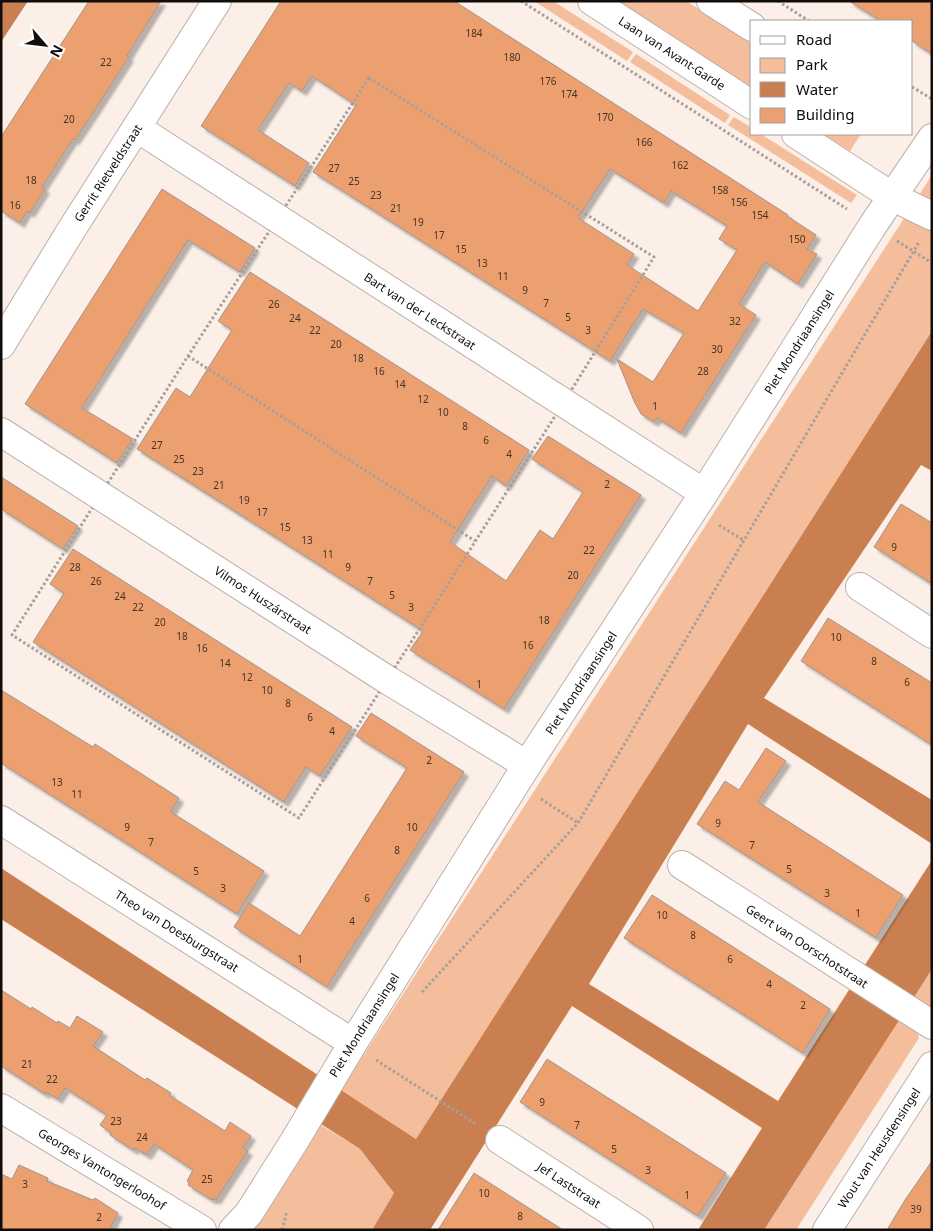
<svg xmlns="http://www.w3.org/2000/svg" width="933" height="1231" viewBox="0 0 933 1231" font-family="'Noto Sans',sans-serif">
	<defs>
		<filter id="shadow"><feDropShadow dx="4.5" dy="4.5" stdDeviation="1" flood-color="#0004"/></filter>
	</defs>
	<rect width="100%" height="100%" fill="#fbefe8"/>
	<g fill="#f4bd9b">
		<path d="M534 1H553L633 52 627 61Z"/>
		<path d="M616 1H686L752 43V88Z"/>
		<path d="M636 54 730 115 725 123 630 62Z"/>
		<path d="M734 117 752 128V134H761L857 195 851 203 728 125Z"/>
		<path d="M823 134H861L850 151Z"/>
		<path d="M932 175V331L416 1139 341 1090Z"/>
		<path d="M932 969V1006L928 1008 912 998Z"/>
		<path d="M901 1016 916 1025 919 1038 796 1230H764Z"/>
		<path d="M316 1122 360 1149 394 1193 372 1230H250Z"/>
	</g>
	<g fill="#c97f4f">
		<path d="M1 1H28L1 42Z"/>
		<path d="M932 331V471L921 465 764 698 932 800V844L748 724 589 984 778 1101 932 860V969L764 1230H698L762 1128 572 1006 430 1230H372L394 1193 360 1149 1 919V868L416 1139Z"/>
	</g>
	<g fill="#eca06f" stroke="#a0948e" fill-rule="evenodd" filter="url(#shadow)">
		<path d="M89 1H161L127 56 129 57 93 113 75 140 73 139 42 187 45 189 30 213 27 211 20 223 1 211V137Z"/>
		<path d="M281 1H454L788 215 787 216 816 235 807 249 817 254 798 284 765 262 739 304 756 315 681 433 657 418 654 422 641 414 634 401 617 359 653 382 684 333 643 309 610 361 313 172 356 105 312 76 302 91 289 83 258 130 309 163 295 186 201 126ZM610 169 664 203 671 191 727 226 719 239 737 250 698 311 627 265 634 254 578 218Z"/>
		<path d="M849 1H932V54L912 41V21H881Z"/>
		<path d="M162 189 255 248 240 272 188 240 82 408 133 439 117 463 25 404Z"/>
		<path d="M250 272 529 450 506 486 492 476 450 542 506 581 540 530 553 539 583 492 532 459 548 436 641 495 504 709 410 650 423 631 137 449 176 388 190 397 205 373 232 330 218 321Z"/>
		<path d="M1 477 78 526 63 549 1 509Z"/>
		<path d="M901 504 932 523V584L874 547Z"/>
		<path d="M73 549 352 727 320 776 306 767 284 802 33 642 64 593 50 584Z"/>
		<path d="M828 618 932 683V745L801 661Z"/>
		<path d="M1 690 93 747 95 744 179 798 171 812 264 871 237 914 1 763Z"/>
		<path d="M371 713 464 772 327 987 234 927 249 903 300 936 407 768 356 736Z"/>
		<path d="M766 748 786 761 758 802 903 895 876 938 697 824 725 781 739 790Z"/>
		<path d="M652 895 830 1009 803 1053 624 938Z"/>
		<path d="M1 990 31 1009 32 1007 57 1023 58 1021 70 1028 77 1016 103 1032 93 1046 145 1080 147 1078 171 1093 169 1095 225 1131 230 1122 251 1136 243 1148 248 1151 216 1200 213 1198 212 1200 188 1185 189 1183 187 1181 193 1170 154 1144 147 1155 135 1148 133 1150 110 1135 111 1133 100 1125 107 1115 65 1088 58 1099 46 1092 45 1094 1 1066Z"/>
		<path d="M547 1059 726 1173 698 1216 520 1102Z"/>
		<path d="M932 1161V1230H887L905 1200Z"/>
		<path d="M19 1165 48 1178 47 1181 93 1200 95 1198 118 1213 109 1230H1V1174L12 1179Z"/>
		<path d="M474 1173 510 1196 563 1230H438Z"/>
	</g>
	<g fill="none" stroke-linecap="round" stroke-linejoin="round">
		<g stroke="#bcb0aa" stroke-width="30">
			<g id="minor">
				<path d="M592 1 752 105"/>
				<path d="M711 1 752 27"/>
				<path d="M137 128 704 493"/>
				<path d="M796 134 893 197 932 216"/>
				<path d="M1 345 70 232 217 1"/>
				<path d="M1 432 386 679 527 765"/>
				<path d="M860 587 932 634"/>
				<path d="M1 820 353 1043"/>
				<path d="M682 865 932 1025"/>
				<path d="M1 1108 202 1230"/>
				<path d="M500 1140 639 1230"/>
				<path d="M233 1230 249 1213 295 1140 353 1043 527 765 704 493 873 225 932 138"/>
				<path d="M827 1230 932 1066"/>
			</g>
		</g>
		<g stroke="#a99f9a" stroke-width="3" stroke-dasharray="2.5 2.5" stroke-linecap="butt">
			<path d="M521 1 847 209"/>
			<path d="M778 1 809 21"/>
			<path d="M369 78 654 257 564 402 299 818 12 635 188 356Z"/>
			<path d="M912 87 932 99"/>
			<path d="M897 241 932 263"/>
			<path d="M188 356 475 541"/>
			<path d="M719 525 743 540"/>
			<path d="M541 799 578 823"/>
			<path d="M422 992 578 823 919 242"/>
			<path d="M376 1060 476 1124"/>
			<path d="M282 1230 287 1211"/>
		</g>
		<use href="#minor" stroke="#fff" stroke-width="28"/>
	</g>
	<g text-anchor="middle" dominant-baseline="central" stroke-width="4" stroke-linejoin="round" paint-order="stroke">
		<g font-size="10" fill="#483224">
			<text x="474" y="33">184</text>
			<text x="512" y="57">180</text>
			<text x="106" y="62">22</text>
			<text x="548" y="81">176</text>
			<text x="569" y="94">174</text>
			<text x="605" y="117">170</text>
			<text x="69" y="119">20</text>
			<text x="644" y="142">166</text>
			<text x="680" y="165">162</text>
			<text x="334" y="168">27</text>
			<text x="31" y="180">18</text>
			<text x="354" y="181">25</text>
			<text x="720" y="190">158</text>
			<text x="376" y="195">23</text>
			<text x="739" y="202">156</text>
			<text x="15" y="205">16</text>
			<text x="396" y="208">21</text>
			<text x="760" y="215">154</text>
			<text x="418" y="222">19</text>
			<text x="439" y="235">17</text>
			<text x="797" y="239">150</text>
			<text x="461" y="249">15</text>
			<text x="482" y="263">13</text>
			<text x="503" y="276">11</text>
			<text x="525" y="290">9</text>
			<text x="546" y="303">7</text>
			<text x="274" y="304">26</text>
			<text x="568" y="317">5</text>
			<text x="295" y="318">24</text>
			<text x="735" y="321">32</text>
			<text x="315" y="330">22</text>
			<text x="588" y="330">3</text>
			<text x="336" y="344">20</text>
			<text x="717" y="349">30</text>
			<text x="358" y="358">18</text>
			<text x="379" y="371">16</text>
			<text x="703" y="371">28</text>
			<text x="400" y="384">14</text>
			<text x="423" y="399">12</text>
			<text x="655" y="406">1</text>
			<text x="443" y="412">10</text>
			<text x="465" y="426">8</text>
			<text x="486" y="440">6</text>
			<text x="157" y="445">27</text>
			<text x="509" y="454">4</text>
			<text x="179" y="459">25</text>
			<text x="198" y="471">23</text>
			<text x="607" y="484">2</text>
			<text x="219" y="485">21</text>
			<text x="244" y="500">19</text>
			<text x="262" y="512">17</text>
			<text x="285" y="527">15</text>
			<text x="307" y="540">13</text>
			<text x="894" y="547">9</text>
			<text x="589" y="550">22</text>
			<text x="328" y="554">11</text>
			<text x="75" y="567">28</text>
			<text x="348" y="567">9</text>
			<text x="573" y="575">20</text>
			<text x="96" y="581">26</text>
			<text x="370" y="581">7</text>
			<text x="392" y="595">5</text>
			<text x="120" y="596">24</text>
			<text x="138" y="607">22</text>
			<text x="411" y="607">3</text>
			<text x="544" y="620">18</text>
			<text x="160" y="622">20</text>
			<text x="182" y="636">18</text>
			<text x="836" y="637">10</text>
			<text x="528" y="645">16</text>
			<text x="202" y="648">16</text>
			<text x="874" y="661">8</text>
			<text x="225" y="663">14</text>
			<text x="247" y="677">12</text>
			<text x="907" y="682">6</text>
			<text x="479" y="684">1</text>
			<text x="267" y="690">10</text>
			<text x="288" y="703">8</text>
			<text x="310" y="717">6</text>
			<text x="332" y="731">4</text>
			<text x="429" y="760">2</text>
			<text x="57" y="782">13</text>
			<text x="77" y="794">11</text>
			<text x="718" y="823">9</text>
			<text x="127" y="827">9</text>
			<text x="412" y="827">10</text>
			<text x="151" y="842">7</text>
			<text x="752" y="845">7</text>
			<text x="397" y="850">8</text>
			<text x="789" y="869">5</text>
			<text x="196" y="871">5</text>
			<text x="223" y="888">3</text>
			<text x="827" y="893">3</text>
			<text x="367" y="898">6</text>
			<text x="858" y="913">1</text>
			<text x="662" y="915">10</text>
			<text x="352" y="921">4</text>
			<text x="693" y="935">8</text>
			<text x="300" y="959">1</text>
			<text x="730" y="959">6</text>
			<text x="769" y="984">4</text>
			<text x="803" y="1005">2</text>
			<text x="27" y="1064">21</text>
			<text x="52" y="1079">22</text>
			<text x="542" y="1102">9</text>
			<text x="116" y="1121">23</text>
			<text x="577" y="1125">7</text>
			<text x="142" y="1137">24</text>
			<text x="614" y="1149">5</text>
			<text x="648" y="1170">3</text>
			<text x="207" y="1179">25</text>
			<text x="25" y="1184">3</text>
			<text x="484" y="1193">10</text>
			<text x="687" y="1195">1</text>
			<text x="916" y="1209">39</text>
			<text x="520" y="1216">8</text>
			<text x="99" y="1217">2</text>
		</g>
		<g font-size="12" fill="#110d0b" stroke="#fff">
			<text transform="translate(672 53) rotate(33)">Laan van Avant-Garde</text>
			<text transform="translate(108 173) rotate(-57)">Gerrit Rietveldstraat</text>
			<text transform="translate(420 311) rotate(33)">Bart van der Leckstraat</text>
			<text transform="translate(799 342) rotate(-58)">Piet Mondriaansingel</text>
			<text transform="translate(263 600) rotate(33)">Vilmos Huszárstraat</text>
			<text transform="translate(581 683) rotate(-57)">Piet Mondriaansingel</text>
			<text transform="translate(177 931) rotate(32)">Theo van Doesburgstraat</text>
			<text transform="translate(807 946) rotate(33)">Geert van Oorschotstraat</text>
			<text transform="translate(364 1025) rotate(-58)">Piet Mondriaansingel</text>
			<text transform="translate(879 1148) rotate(-57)">Wout van Heusdensingel</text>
			<text transform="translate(102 1169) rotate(31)">Georges Vantongerloohof</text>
			<text transform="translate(569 1185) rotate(33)">Jef Laststraat</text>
		</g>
	</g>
	<rect width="933" height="1231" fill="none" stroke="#110d0b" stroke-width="5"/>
	<rect x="750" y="20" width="162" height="115" fill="#ffffff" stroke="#a09e9d"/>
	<rect x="760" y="36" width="25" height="8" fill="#ffffff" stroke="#a09e9d"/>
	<text x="796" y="45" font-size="15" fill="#110d0b">Road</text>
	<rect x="760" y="58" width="25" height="15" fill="#f4bd9b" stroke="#a09e9d"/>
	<text x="796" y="70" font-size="15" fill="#110d0b">Park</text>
	<rect x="760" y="82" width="25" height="15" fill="#c97f4f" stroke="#a09e9d"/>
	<text x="796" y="95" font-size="15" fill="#110d0b">Water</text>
	<rect x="760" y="108" width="25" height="15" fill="#eca06f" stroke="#a09e9d"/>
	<text x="796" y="120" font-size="15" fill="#110d0b">Building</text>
	<g transform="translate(45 45) rotate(118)" stroke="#ffffff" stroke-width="4" paint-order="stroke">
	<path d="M0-4L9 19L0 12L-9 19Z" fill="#110d0b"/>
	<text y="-8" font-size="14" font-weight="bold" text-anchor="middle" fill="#110d0b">N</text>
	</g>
</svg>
